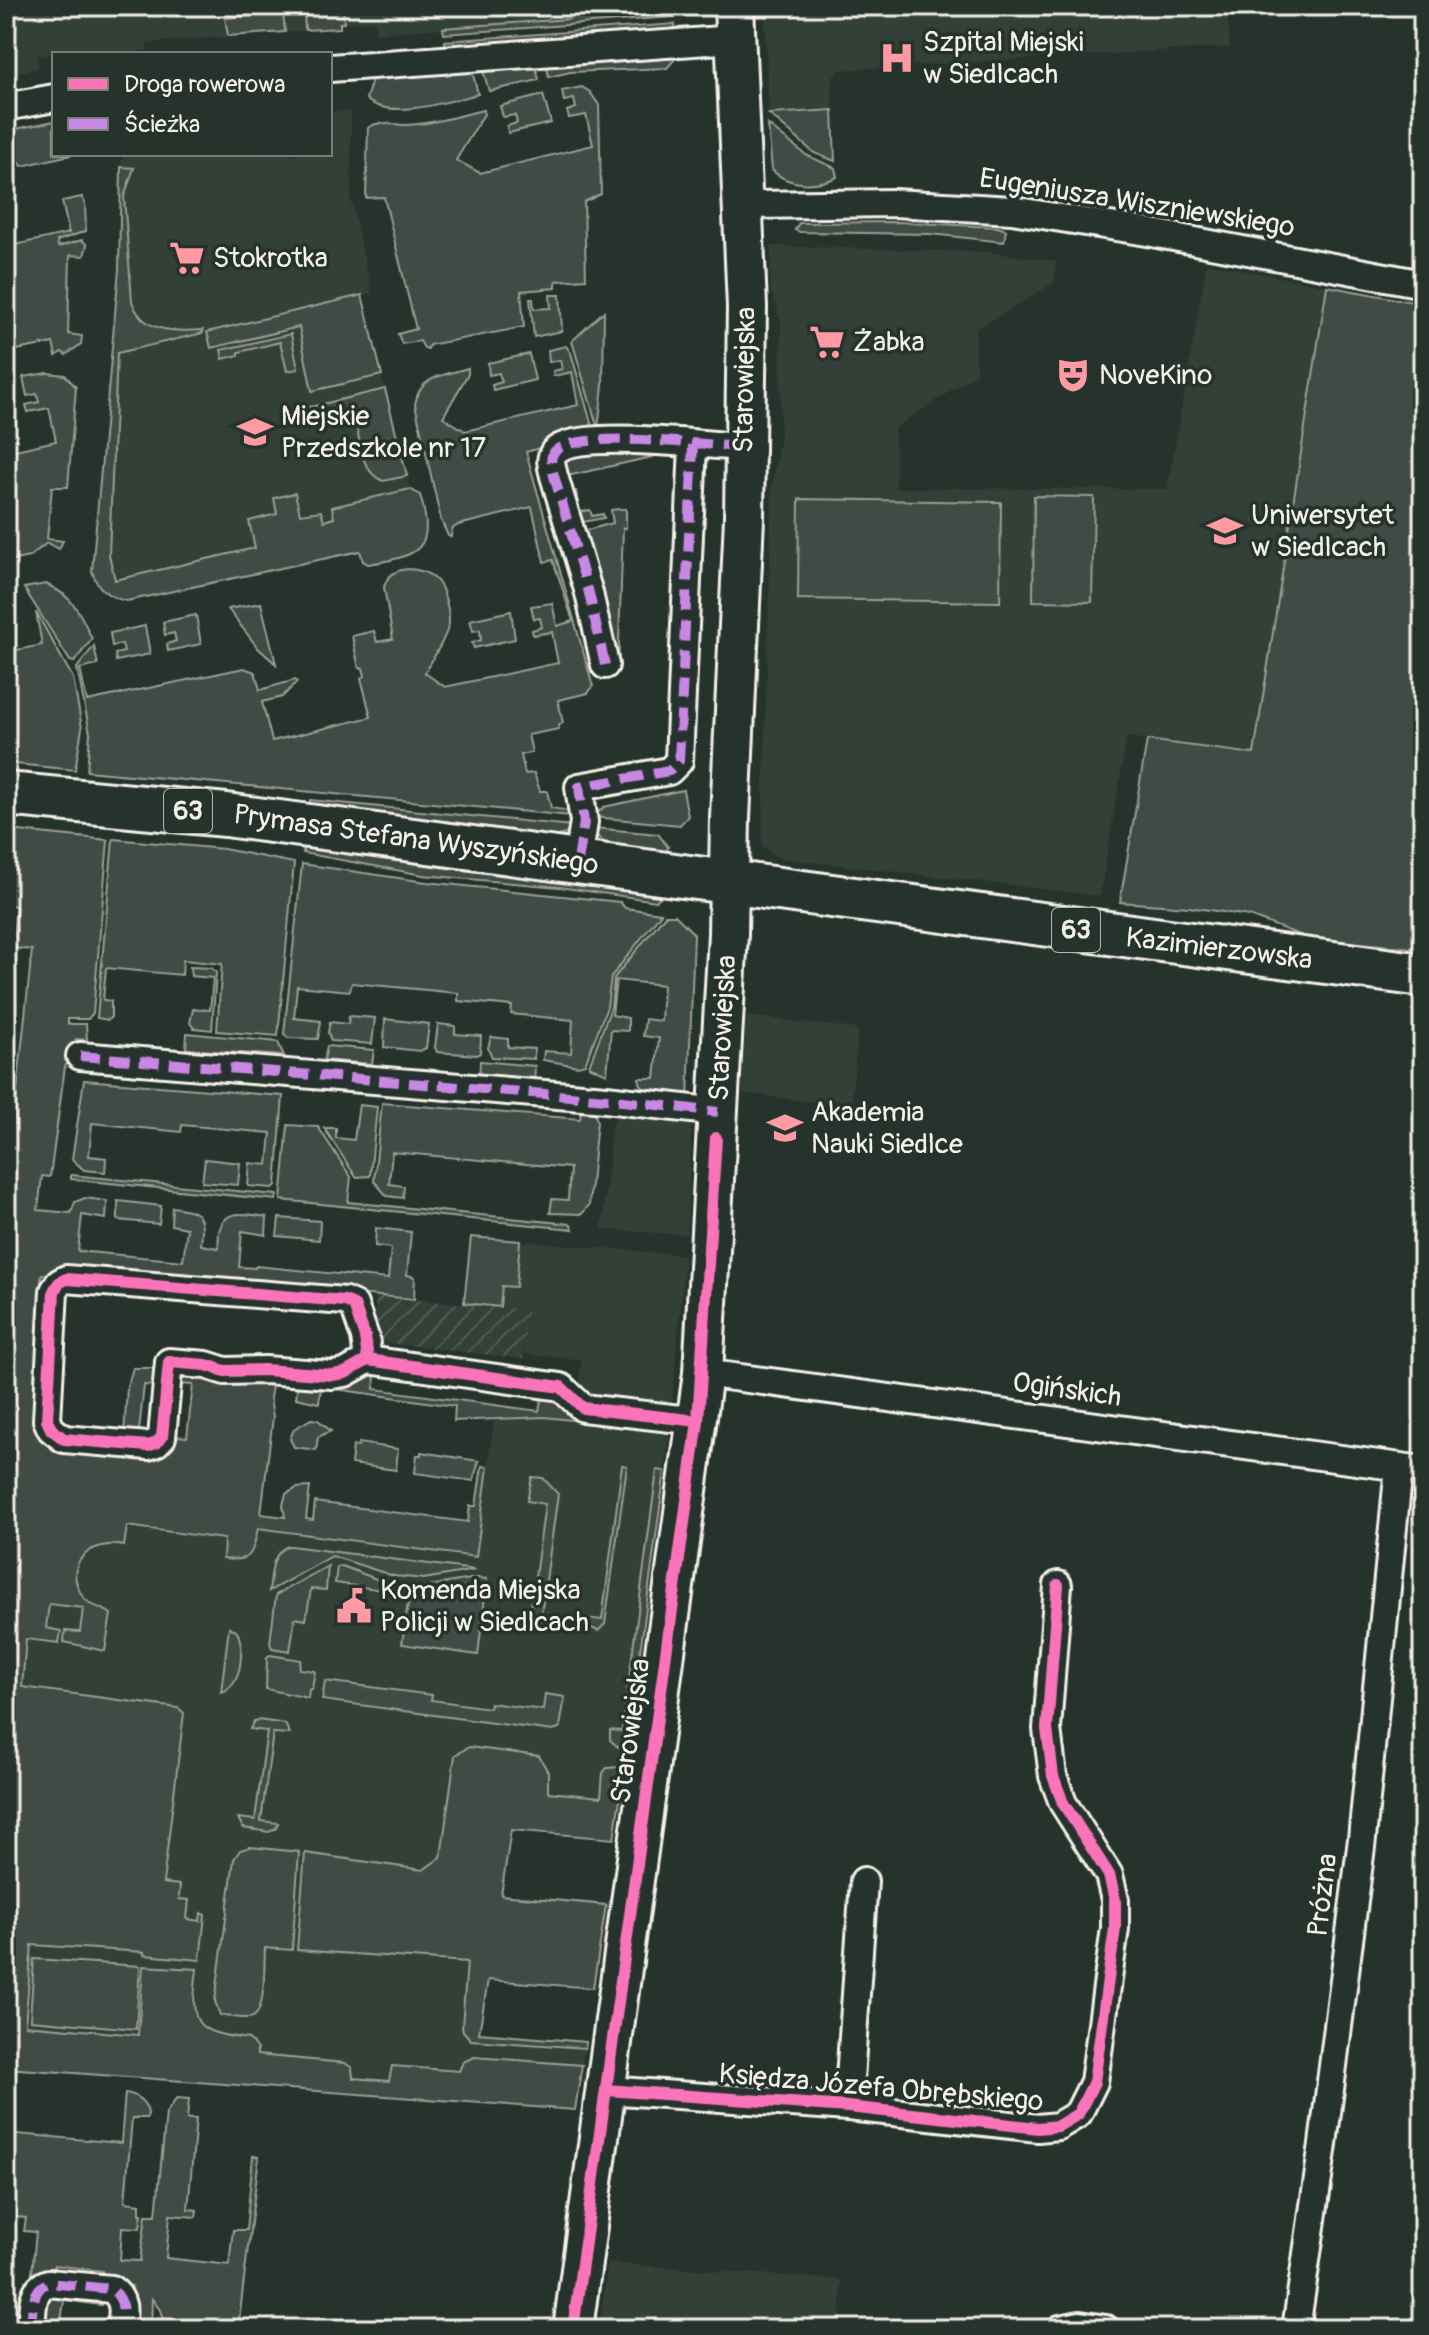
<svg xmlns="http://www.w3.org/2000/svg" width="1429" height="2335" viewBox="0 0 1429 2335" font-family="Pangolin,sans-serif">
	<defs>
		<pattern id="industrial-furrows" width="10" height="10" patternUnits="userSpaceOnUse" patternTransform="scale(2)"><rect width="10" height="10" fill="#333f39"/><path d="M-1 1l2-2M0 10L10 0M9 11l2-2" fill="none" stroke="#515b56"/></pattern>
	</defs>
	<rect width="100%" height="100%" fill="#26332d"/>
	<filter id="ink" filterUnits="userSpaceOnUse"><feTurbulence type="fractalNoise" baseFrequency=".0125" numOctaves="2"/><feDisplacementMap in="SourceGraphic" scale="16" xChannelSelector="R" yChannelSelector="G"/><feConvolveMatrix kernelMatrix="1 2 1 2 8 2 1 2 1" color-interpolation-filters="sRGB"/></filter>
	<g filter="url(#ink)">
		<g fill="#333f39">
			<path d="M6 6H694L690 11 376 33 375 21 344 23H340V28L147 43V50L122 54H77L75 49 37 56 39 68 6 74Z"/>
			<path d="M764 6H1227L1230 47 839 70 832 79 833 110 769 114Z"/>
			<path d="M351 111V201L372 293 362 296 415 510 115 581 109 555 117 354H112L119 269 122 154H330V112Z"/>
			<path d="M771 246 987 252 1056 261 1055 282 976 330V374L895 428 896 488 1167 489 1207 263 1327 286 1254 755 1127 737 1100 896 779 858 762 846 772 488 780 435 781 322 770 286Z"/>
			<path d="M746 1016 858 1029 851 1107 742 1093Z"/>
			<path d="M620 1113 692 1116 687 1235 602 1229 612 1123Z"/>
			<path d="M471 1237 685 1255 672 1403 658 1407 579 1399 581 1360 524 1354 528 1310 465 1303Z"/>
			<path d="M496 1405 670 1429 614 1839 511 1830 479 2033 586 2042 575 2110 6 2068V1437L200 1506 478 1541Z"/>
			<path d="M608 2263 842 2280 840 2329H599Z"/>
		</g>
		<path fill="url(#industrial-furrows)" d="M376 1296 528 1310 523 1359 372 1341Z"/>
		<g fill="#414b45" stroke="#9a9e96" stroke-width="2">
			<path d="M569 6H694L686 16 444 34 443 28 569 19Z"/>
			<path d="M343 8 344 23H340V28L305 30 304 11Z"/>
			<path d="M283 13 285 32 228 36 225 18Z"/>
			<path d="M675 24V32L448 48 445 45V41Z"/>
			<path d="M681 52 667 68 570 72 549 77 546 62Z"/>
			<path d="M535 63 539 80 489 91 482 67Z"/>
			<path d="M471 67 478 94C450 101 389 121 366 99L373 77Z"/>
			<path d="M582 87 590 92 599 105 601 194 584 202 586 279 556 281V288L521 291 524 327 429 345 428 349 424 348 420 341 402 344 398 334 416 329 384 197 366 198 368 128C379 119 393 125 406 125 432 124 458 116 483 110L484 114 456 160 480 173 593 145 586 115 569 118 567 111 576 108 574 99 564 101 562 91Z"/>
			<path d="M543 95 551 123 508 133 507 126 517 123 515 115 503 117 500 106Z"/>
			<path d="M833 110 835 161 814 153 769 114Z"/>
			<path d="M54 121V154H75L22 166 6 144V131Z"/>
			<path d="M768 125 806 155 835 168 837 177C817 186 788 187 772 170Z"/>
			<path d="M121 167 134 168 124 197 132 301C142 333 174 332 203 330V333L117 353 109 555 115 580 255 548 249 521 277 514 274 498 295 493 300 514 321 511 324 521 334 518 332 507 410 489 420 495C436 549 420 556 368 564L363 561 360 551 127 601C110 598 97 589 92 571L119 269Z"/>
			<path d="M82 197 85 203 86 231 57 241 58 247 82 240 87 245 84 256 70 255 68 334 82 336 81 344 66 355 62 352 56 356 53 343 6 352V247L69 233 62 201Z"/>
			<path d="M897 222 998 227 1006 230 1004 242 930 234 800 232 795 230 799 223Z"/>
			<path d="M1327 286 1423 304V949L1308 938 1249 916 1189 907 1120 902 1147 740 1254 754Z"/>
			<path d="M362 295 382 375 312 391 299 327 211 348 207 332Z"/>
			<path d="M550 295H560L562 331 534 337 530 299H533L534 309 551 308Z"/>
			<path d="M604 311 603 385 598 429 572 341Z"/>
			<path d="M291 334 298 369 287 371 280 342 239 352V355L223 359 221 350Z"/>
			<path d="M566 346 571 353 594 433 526 452 593 686 588 693 558 700 563 723 559 725V729L528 735 532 752 521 755 525 774 534 773 540 791H547L551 808 568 811 572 816 87 771 90 733 77 668 94 646 98 665 80 669 87 701 244 668 255 672 260 690 295 680 297 682 282 697 262 702 272 741 371 717 361 678 365 676 363 668H359L352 636 374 631 377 642 393 639 384 587C390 564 421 565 436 580 444 587 449 610 449 622 449 634 431 661 425 673L445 687 558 663 552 632 533 635 532 630 542 627 540 618 534 619 531 606 552 603 557 626 573 621 553 560 544 562 532 507 458 525 452 529 451 537 448 536 441 520 415 404C420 375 443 376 468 368V374L443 417 465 431 578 405 572 372 554 376 553 371 562 369 560 360 549 362 548 350Z"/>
			<path d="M529 354 535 380 493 390 492 385 502 382 499 373 489 375 488 363Z"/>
			<path d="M47 373 65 375 76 387 68 487H52L47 539 63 541 59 549 47 543 29 557 6 562V452L56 441 49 408 28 412 26 405 39 402 37 394 27 396 23 377Z"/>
			<path d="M385 389 407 476 383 481C358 471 360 436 354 412L314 422 310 407Z"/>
			<path d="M650 449 652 457 567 476 570 492 576 491 580 512 590 510 592 516 603 514 604 518 577 523 562 468 572 453Z"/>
			<path d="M1034 496 1094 497 1092 602 1033 601Z"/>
			<path d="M799 499 1001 502 1000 602 798 599Z"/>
			<path d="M618 509H626V528H623L618 670 615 669 580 532 613 523 611 510Z"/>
			<path d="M46 584C73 596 80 612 92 639L74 662 70 661 24 588Z"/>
			<path d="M261 603 276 664 258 648 228 609Z"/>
			<path d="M511 611 515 639 474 648 472 643 481 640 480 630 473 631 470 620Z"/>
			<path d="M36 612 73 678 82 728 75 770 6 763V652L42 645Z"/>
			<path d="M196 615 201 644 168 651 167 644 176 641 174 633 165 635 163 622Z"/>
			<path d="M145 626 150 654 116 661 115 654 124 652 122 644 112 646 110 633Z"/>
			<path d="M683 790 688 816 680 825 593 817 604 807Z"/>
			<path d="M310 800 573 826 566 834 554 837 310 809Z"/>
			<path d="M593 828 658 834 668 847 667 852C646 850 600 853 593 828Z"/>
			<path d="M9 830 108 840 93 1013 88 1019H68V1024H86L87 1040 76 1039 75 1049 65 1066 50 1177 42 1176 38 1210 71 1213 75 1202 85 1198 107 1201 106 1219 82 1215 78 1251 183 1261 187 1228 171 1225 172 1207C202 1211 204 1215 201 1245L218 1248C219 1242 218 1233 220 1228 226 1207 251 1215 267 1217L266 1235 242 1231 239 1267 255 1268 256 1266 388 1279 391 1248 375 1246 376 1228 411 1232 407 1275 415 1277 414 1299 67 1269 57 1275 42 1274 39 1295 50 1297 39 1424 187 1437 193 1385 177 1384 180 1375 274 1376 270 1397 273 1417 261 1514 285 1517 283 1505 286 1494 297 1488 310 1487 306 1519 313 1520 315 1502 468 1522 470 1506H476L482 1466 488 1467 476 1557 258 1528C252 1554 253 1562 223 1559L224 1539 127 1526 124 1546C90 1539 60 1565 84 1598 91 1607 102 1607 111 1614L105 1651 64 1642 65 1631 80 1632 83 1608 49 1604 46 1628 61 1631 59 1643 26 1639 22 1687 178 1708 184 1713 163 1883 180 1885 179 1899 189 1900 187 1919 200 1921 201 1913 205 1915 200 1960 144 1955V1952L32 1945 25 2025 138 2035 143 1966 197 1969C190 2025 192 2032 249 2039L257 2049V2055L345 2063 352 2068 353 2078 389 2081 392 2066 459 2071 463 2062 474 2057 582 2065 575 2110 6 2068V1167L9 1166 32 950 12 948 16 906 6 904Z"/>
			<path d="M113 839 224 849 294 863 278 1036 217 1031 222 964 183 960 182 975 106 968 103 1000 111 1001V1017L108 1020 97 1018Z"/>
			<path d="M304 844 411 862 581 878 661 890 660 897 656 901 559 887 423 875 303 853Z"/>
			<path d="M302 864 426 882 620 902 625 908 661 913 611 977 607 1007 585 1064 578 1066 543 1060 544 1051 571 1053 573 1020 511 1014 512 1006 458 1001V993L352 983 350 991 297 986 294 1018 321 1021 318 1039 288 1038 284 1034Z"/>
			<path d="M665 915H675L694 934 688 1100C669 1098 642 1101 639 1078H655L659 1038 643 1036 645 1019 661 1021 663 985 616 980 612 1015 628 1018V1031L611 1030 607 1074 589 1066 611 1007 614 978Z"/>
			<path d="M190 967 211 968 216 972 212 1030 194 1028 190 1023 193 1009 210 1010 213 978 191 976Z"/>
			<path d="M349 1016 375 1018 372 1044 331 1041 328 1032 330 1022 348 1024Z"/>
			<path d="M385 1019 429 1024 426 1048 420 1051 384 1047Z"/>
			<path d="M438 1024 455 1026V1034L481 1036 480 1053 477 1055 437 1052 435 1047Z"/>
			<path d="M187 1033 278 1042 284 1056 186 1049Z"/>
			<path d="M491 1037 508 1039V1047L534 1049V1059L492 1057 488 1048Z"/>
			<path d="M327 1046 374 1050 372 1064 324 1060Z"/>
			<path d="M480 1061 535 1066 534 1084 479 1079Z"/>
			<path d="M84 1080 283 1096 276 1185 273 1188 248 1186 250 1163 268 1165 271 1133 182 1125 181 1132 92 1123 89 1156 106 1158 105 1172 84 1170 72 1159Z"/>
			<path d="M382 1103 580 1119 582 1105 594 1111 597 1121 589 1205 582 1214 550 1213 552 1199 568 1200 570 1168 392 1152 389 1184 404 1186 403 1198 387 1196 374 1181Z"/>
			<path d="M359 1105 377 1107 370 1176 356 1177 324 1128H336V1138L354 1140Z"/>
			<path d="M288 1125 318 1127 351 1177 348 1202 571 1224 573 1229 281 1200Z"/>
			<path d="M205 1159 240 1163 238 1185 202 1182Z"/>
			<path d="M71 1175 277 1195 276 1200 71 1179Z"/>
			<path d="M118 1201 161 1206 159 1224 118 1220Z"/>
			<path d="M279 1218 320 1221 319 1240 277 1236Z"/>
			<path d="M471 1237 520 1241 516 1287 502 1286 500 1307 464 1303Z"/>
			<path d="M133 1368H152L158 1373 160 1386 144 1385 139 1431 155 1434 124 1435 127 1388Z"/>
			<path d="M371 1374 375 1375 374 1389 539 1411 542 1394H547L577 1415 655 1426V1429L544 1417 454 1421 455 1406 321 1387 319 1403 296 1398 298 1381 342 1384Z"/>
			<path d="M311 1419 318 1420 331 1431 318 1437 316 1450 294 1447 290 1439 294 1429Z"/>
			<path d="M359 1443 398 1449 396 1470 351 1464 353 1446 358 1447Z"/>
			<path d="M421 1452 479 1461 473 1481 415 1473 417 1455H421Z"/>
			<path d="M622 1465 627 1466 605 1624 598 1631 587 1626 584 1618 602 1620Z"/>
			<path d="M657 1470 665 1471 627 1746 618 1747 610 1740V1730L622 1731Z"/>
			<path d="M532 1477 543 1478 558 1494 540 1623 529 1621 545 1504 527 1501Z"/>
			<path d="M288 1546H291L475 1570 424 1579 394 1576 332 1556 269 1591C272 1574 270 1554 288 1546Z"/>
			<path d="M328 1566 326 1590 311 1589 306 1620 295 1618 290 1651 272 1648 270 1643 276 1595Z"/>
			<path d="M342 1566 403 1589 402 1593 335 1583 337 1567Z"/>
			<path d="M477 1578 487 1579 478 1655 402 1644 410 1589Z"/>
			<path d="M229 1627 236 1630C246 1646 242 1687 221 1692Z"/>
			<path d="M270 1655 301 1660 299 1669 315 1671 312 1689H309L308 1698 266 1689 267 1657Z"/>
			<path d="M325 1681 432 1695 431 1700 489 1708 490 1703 543 1710 545 1694 565 1697 560 1727 553 1731 322 1700Z"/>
			<path d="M258 1720 285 1724 290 1734 273 1733 261 1821 278 1823 276 1828 269 1832 243 1828 238 1818 255 1820 267 1731 250 1729 254 1721Z"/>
			<path d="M469 1747 539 1756 548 1772V1792L601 1797 603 1773 607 1768 619 1767 624 1771 614 1839 511 1830 501 1895 606 1905 593 1988 488 1980 479 2033 586 2042 585 2048 471 2040 463 2031 462 2026 467 1962 297 1950 305 1853 423 1870 441 1857 455 1755Z"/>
			<path d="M250 1847 299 1852 292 1950 265 1948C264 1962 266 2011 253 2017 244 2020 229 2016 220 2015L215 2001 234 1859 240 1850Z"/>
			<path d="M34 1959 140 1966 136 2029 30 2020Z"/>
			<path d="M125 2093C137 2094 147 2103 148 2114L147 2118H132L125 2202 140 2204V2214H142L140 2228 122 2227 120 2260 140 2261 146 2215H156L166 2113 177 2098 189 2099 187 2119H196L188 2209 197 2210 196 2217 170 2215 166 2258 229 2265 233 2230H246L253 2156 259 2157 238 2329H166L160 2310 152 2299 151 2329H127L132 2286 102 2282V2271L54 2265 53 2276 32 2273 36 2232 24 2231 26 2218 6 2216V2133L121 2143Z"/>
			<path d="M45 2295 102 2296 101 2305 64 2300 60 2329H38Z"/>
		</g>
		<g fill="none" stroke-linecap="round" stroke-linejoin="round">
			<g stroke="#f4f1e8" stroke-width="32">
				<g id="street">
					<path d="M330 68 735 39"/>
					<path d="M6 107 54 98"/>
					<path d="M744 205 894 203 1012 210 1147 232 1423 284"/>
					<path d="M605 665 589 593 554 476C552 468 549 459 554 452 576 428 710 446 745 447"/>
					<path d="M578 861 584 822 579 787 669 771 679 761 693 445"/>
					<path d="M80 1056 606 1099 718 1112"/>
					<path d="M368 1360 365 1337 354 1305 345 1301 66 1279 59 1283 54 1291 47 1420 51 1429 64 1439 148 1446 156 1443 162 1437 169 1362 206 1365 225 1371 265 1370 332 1375 345 1373 368 1360 561 1387 583 1408 698 1421"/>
					<path d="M703 1373 1423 1470"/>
					<path d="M606 2090 848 2107 1038 2128 1058 2126 1078 2114 1094 2082 1115 1928V1900L1109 1875 1063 1803 1053 1776 1047 1729 1058 1585"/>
					<path d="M848 2107 864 1881"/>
					<path d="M31 2329C33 2312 30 2289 48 2283L111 2289C126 2299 123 2313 121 2329"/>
					<path d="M1060 2329 1080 2325 1106 2329"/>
					<path d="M1296 2329 1323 2144 1362 1839 1399 1467"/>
				</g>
			</g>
			<g stroke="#f4f1e8" stroke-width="44">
				<path id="secondary" d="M573 2329 703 1373 728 934 730 818 744 518 747 307 734 6"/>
			</g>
			<g stroke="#f4f1e8" stroke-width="48">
				<path id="primary" d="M6 794 226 815 1423 975"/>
			</g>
			<use href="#street" stroke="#26332d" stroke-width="26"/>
			<use href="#secondary" stroke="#26332d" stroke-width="38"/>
			<use href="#primary" stroke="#26332d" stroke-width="42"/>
			<g stroke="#c787e3" stroke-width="10" stroke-dasharray="20 10" stroke-linecap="butt">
				<path d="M605 665 589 593 554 476C552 468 549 459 554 452 576 428 710 446 745 447"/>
				<path d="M578 861 584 822 579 787 669 771 679 761 693 445"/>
				<path d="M80 1056 606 1099 718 1112"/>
				<path d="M31 2329C33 2312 30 2289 48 2283L111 2289C126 2299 123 2313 121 2329"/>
			</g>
			<g stroke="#26332d" stroke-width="17">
				<g id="cycleway">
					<path d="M368 1360 365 1337 354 1305 345 1301 66 1279 59 1283 54 1291 47 1420 51 1429 64 1439 148 1446 156 1443 162 1437 169 1362 206 1365 225 1371 265 1370 332 1375 345 1373 368 1360 561 1387 583 1408 698 1421"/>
					<path d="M606 2090 848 2107 1038 2128 1058 2126 1078 2114 1094 2082 1115 1928V1900L1109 1875 1063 1803 1053 1776 1047 1729 1058 1585"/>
					<path d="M573 2329 698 1421 716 1138"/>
				</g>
			</g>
			<use href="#cycleway" stroke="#fb73b8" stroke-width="12"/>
		</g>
	</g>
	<defs>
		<g id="hospital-bare" transform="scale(2.76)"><path d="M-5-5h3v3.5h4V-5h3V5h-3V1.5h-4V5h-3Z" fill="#ff9aa2" stroke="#26332d" stroke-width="2.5" paint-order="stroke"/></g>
		<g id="supermarket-bare" transform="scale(2.76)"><path d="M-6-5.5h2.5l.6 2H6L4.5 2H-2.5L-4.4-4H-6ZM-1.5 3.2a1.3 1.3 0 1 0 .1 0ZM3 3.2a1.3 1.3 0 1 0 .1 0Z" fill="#ff9aa2" stroke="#26332d" stroke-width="2.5" paint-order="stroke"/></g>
		<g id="theatre-bare" transform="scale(2.76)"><path d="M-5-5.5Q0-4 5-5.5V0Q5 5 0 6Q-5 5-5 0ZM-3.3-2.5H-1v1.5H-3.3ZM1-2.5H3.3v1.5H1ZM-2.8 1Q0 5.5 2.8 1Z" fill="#ff9aa2" stroke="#26332d" stroke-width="2.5" paint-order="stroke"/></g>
		<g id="school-bare" transform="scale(2.76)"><path d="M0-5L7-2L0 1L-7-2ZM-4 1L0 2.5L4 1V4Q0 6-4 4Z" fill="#ff9aa2" stroke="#26332d" stroke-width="2.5" paint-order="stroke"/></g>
		<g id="university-bare" transform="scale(2.76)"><path d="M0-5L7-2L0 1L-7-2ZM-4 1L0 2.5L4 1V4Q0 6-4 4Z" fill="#ff9aa2" stroke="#26332d" stroke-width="2.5" paint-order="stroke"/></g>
		<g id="civic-bare" transform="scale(2.76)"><path d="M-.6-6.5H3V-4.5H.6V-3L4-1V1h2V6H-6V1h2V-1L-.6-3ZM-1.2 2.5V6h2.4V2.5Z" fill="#ff9aa2" stroke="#26332d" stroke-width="2.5" paint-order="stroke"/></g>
	</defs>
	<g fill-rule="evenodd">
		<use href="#hospital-bare" x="897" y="58"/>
		<use href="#supermarket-bare" x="187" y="258"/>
		<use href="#supermarket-bare" x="827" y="342"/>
		<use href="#theatre-bare" x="1073" y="375"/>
		<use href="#school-bare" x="255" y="432"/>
		<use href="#university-bare" x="1225" y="531"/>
		<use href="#school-bare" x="785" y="1128"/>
		<use href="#civic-bare" x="354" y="1606"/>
	</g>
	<g text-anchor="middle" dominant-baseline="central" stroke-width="7" stroke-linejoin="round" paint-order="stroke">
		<g fill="#26332d" stroke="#b6b8b0" stroke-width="2">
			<rect x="164" y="789" width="48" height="44" rx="6"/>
			<rect x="1052" y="908" width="48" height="44" rx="6"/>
		</g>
		<g font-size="26" font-weight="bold" fill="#f4f1e8">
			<text x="188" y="811">63</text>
			<text x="1076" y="930">63</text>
		</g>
		<g font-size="28" fill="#f4f1e8" stroke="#26332d" text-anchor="start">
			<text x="923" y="42">Szpital Miejski<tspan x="923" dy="32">w Siedlcach</tspan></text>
			<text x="213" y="258">Stokrotka</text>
			<text x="853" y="342">Żabka</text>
			<text x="1099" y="375">NoveKino</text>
			<text x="281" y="416">Miejskie<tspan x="281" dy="32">Przedszkole nr 17</tspan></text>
			<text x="1251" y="515">Uniwersytet<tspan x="1251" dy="32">w Siedlcach</tspan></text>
			<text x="811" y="1112">Akademia<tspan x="811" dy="32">Nauki Siedlce</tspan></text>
			<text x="380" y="1590">Komenda Miejska<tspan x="380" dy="32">Policji w Siedlcach</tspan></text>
		</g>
		<g font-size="28" fill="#f4f1e8" stroke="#26332d">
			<text transform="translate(1137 203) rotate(9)">Eugeniusza Wiszniewskiego</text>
			<text transform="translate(745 380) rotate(-89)">Starowiejska</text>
			<text transform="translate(416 840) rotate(8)">Prymasa Stefana Wyszyńskiego</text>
			<text transform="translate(1219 949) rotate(7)">Kazimierzowska</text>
			<text transform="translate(723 1028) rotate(-87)">Starowiejska</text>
			<text transform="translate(1067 1390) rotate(8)">Ogińskich</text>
			<text transform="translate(631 1731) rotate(-82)">Starowiejska</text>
			<text transform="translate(1323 1895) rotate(-83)">Próżna</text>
			<text transform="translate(881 2088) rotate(5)">Księdza Józefa Obrębskiego</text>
		</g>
	</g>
	<rect width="1429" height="2335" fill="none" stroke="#26332d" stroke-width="32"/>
	<rect x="16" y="16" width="1397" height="2303" fill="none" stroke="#f4f1e8" stroke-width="3" filter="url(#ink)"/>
	<rect x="52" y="52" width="280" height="104" fill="#26332d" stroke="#787f78" stroke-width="2"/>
	<rect x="68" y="78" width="40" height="12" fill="#fb73b8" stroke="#787f78" stroke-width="2"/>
	<text x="124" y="92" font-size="24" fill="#f4f1e8">Droga rowerowa</text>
	<rect x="68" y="118" width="40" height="12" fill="#c787e3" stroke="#787f78" stroke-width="2"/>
	<text x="124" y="132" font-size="24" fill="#f4f1e8">Ścieżka</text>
</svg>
